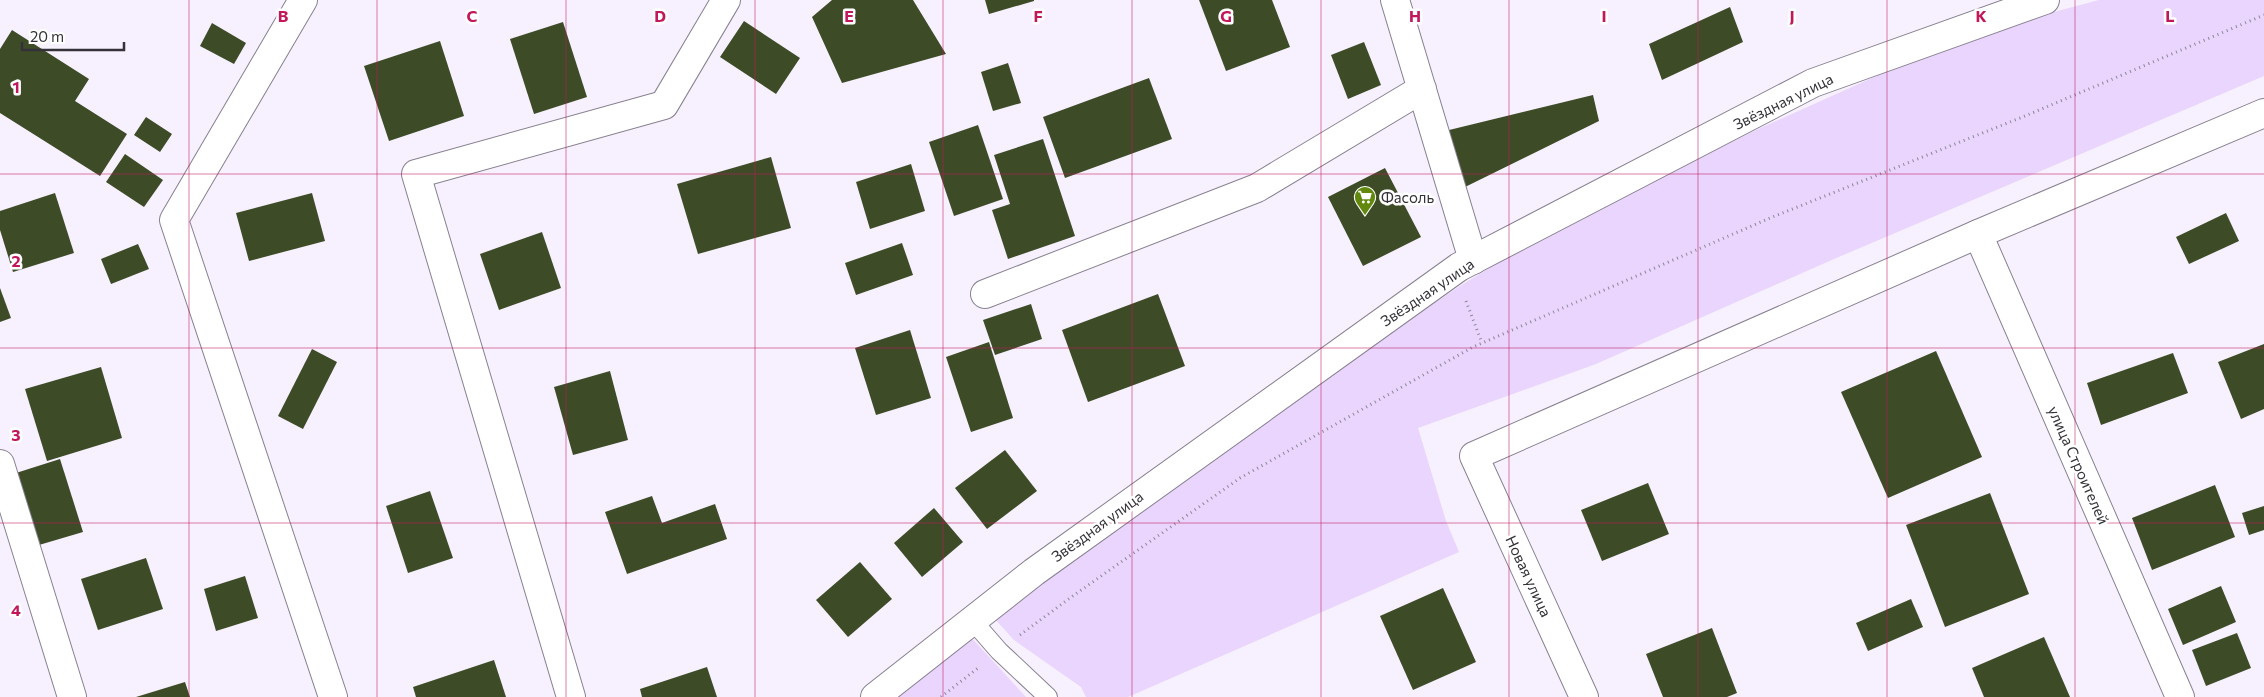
<svg xmlns="http://www.w3.org/2000/svg" width="2264" height="697" viewBox="0 0 2264 697" font-family="Commissioner,sans-serif">
	<rect width="100%" height="100%" fill="#f7f0fe"/>
	<g fill="#e9d5fd">
		<path d="M2099 0H2264V76L1834 259 1596 364 1418 428 1446 521 1459 552 1128 697H1086L1081 687 1014 640 994 618 1233 436 1460 286 1546 233 1756 130 1932 51 2039 16Z"/>
		<path d="M968 634 1026 697H890Z"/>
	</g>
	<g fill="#3d4c27">
		<path d="M832 0H913L946 54 842 83 812 17Z"/>
		<path d="M985 0H1034V1L989 14Z"/>
		<path d="M1199 0H1272L1290 47 1226 71Z"/>
		<path d="M1730 7 1743 42 1662 80 1649 44Z"/>
		<path d="M744 21 800 58 776 94 720 57Z"/>
		<path d="M563 22 587 97 534 114 510 39Z"/>
		<path d="M212 23 246 43 234 64 200 46Z"/>
		<path d="M12 30 89 79 75 101 127 134 100 176 0 113V49Z"/>
		<path d="M440 41 464 116 389 141 364 66Z"/>
		<path d="M1364 42 1381 85 1348 99 1331 55Z"/>
		<path d="M1008 63 1021 103 993 111 981 72Z"/>
		<path d="M1149 78 1172 139 1065 178 1043 117Z"/>
		<path d="M1593 95 1599 121 1463 188 1445 131Z"/>
		<path d="M146 117 172 134 160 152 134 135Z"/>
		<path d="M978 125 1003 199 954 216 929 142Z"/>
		<path d="M1043 139 1075 236 1008 259 992 210 1010 204 994 155Z"/>
		<path d="M125 154 163 180 144 207 106 182Z"/>
		<path d="M771 157 791 228 698 254 677 184Z"/>
		<path d="M911 164 925 211 870 229 856 182Z"/>
		<path d="M1385 168 1421 237 1363 266 1328 197Z"/>
		<path d="M55 193 74 253 13 272 0 230V211Z"/>
		<path d="M312 193 325 241 249 261 236 213Z"/>
		<path d="M2226 213 2239 241 2189 264 2176 237Z"/>
		<path d="M542 232 561 288 499 310 480 254Z"/>
		<path d="M902 243 913 275 856 295 845 263Z"/>
		<path d="M138 244 149 269 111 284 101 259Z"/>
		<path d="M0 288 11 318 0 322Z"/>
		<path d="M1158 294 1185 366 1088 402 1062 330Z"/>
		<path d="M1031 304 1042 339 995 355 983 320Z"/>
		<path d="M910 330 931 398 876 415 855 348Z"/>
		<path d="M989 342 1013 418 971 432 946 357Z"/>
		<path d="M2264 344V409L2241 419 2218 362Z"/>
		<path d="M312 349 337 362 303 429 278 416Z"/>
		<path d="M1936 351 1982 457 1888 498 1841 392Z"/>
		<path d="M2173 353 2188 393 2101 425 2087 383Z"/>
		<path d="M101 367 122 438 47 461 25 389Z"/>
		<path d="M610 371 628 440 573 455 554 387Z"/>
		<path d="M1005 450 1037 491 987 529 955 488Z"/>
		<path d="M60 459 83 532 39 545 16 473Z"/>
		<path d="M1648 483 1669 534 1602 561 1581 510Z"/>
		<path d="M2215 485 2235 537 2152 570 2132 518Z"/>
		<path d="M430 491 453 558 408 573 386 506Z"/>
		<path d="M1990 493 2029 594 1945 627 1906 525Z"/>
		<path d="M652 496 662 523 715 504 727 539 627 574 605 512Z"/>
		<path d="M2264 506V530L2249 535 2242 513Z"/>
		<path d="M934 508 963 542 922 577 894 543Z"/>
		<path d="M146 558 163 609 98 630 81 579Z"/>
		<path d="M860 562 892 599 848 637 816 600Z"/>
		<path d="M245 576 258 618 216 631 204 589Z"/>
		<path d="M2221 586 2236 622 2183 645 2168 609Z"/>
		<path d="M1443 588 1476 662 1413 690 1380 616Z"/>
		<path d="M1911 599 1923 627 1868 651 1856 623Z"/>
		<path d="M1712 628 1737 693 1727 697H1663L1646 654Z"/>
		<path d="M2237 633 2251 668 2206 686 2192 650Z"/>
		<path d="M2044 637 2070 697H1984L1972 668Z"/>
		<path d="M494 660 506 697H416L413 687Z"/>
		<path d="M707 667 717 697H642L640 689Z"/>
		<path d="M185 682 190 697H136Z"/>
	</g>
	<g fill="none" stroke-linecap="round" stroke-linejoin="round">
		<g stroke="#888190" stroke-width="20">
			<path id="lane" d="M972 620 999 651 1048 697"/>
		</g>
		<g stroke="#888190" stroke-width="30">
			<g id="street">
				<path d="M303 0 174 220 333 697"/>
				<path d="M1395 0 1473 260"/>
				<path d="M1978 234 2180 697"/>
				<path d="M985 294 1257 188 1422 89"/>
				<path d="M0 464 72 697"/>
				<path d="M571 697 416 174 664 105 726 0"/>
				<path d="M1584 697 1474 456 1978 234 2264 113"/>
			</g>
		</g>
		<g stroke="#888190" stroke-width="30">
			<path id="secondary" d="M875 697 1034 572 1459 267 1813 83 2045 0"/>
		</g>
		<g stroke="#8d8892" stroke-width="3" stroke-dasharray="1 4" stroke-linecap="butt">
			<path d="M1466 301 1482 343"/>
			<path d="M1020 635 1070 598 1240 478 1473 347 1770 218 2025 116 2264 15"/>
			<path d="M941 697 978 668"/>
		</g>
		<use href="#lane" stroke="#fff" stroke-width="18"/>
		<use href="#street" stroke="#fff" stroke-width="28"/>
		<use href="#secondary" stroke="#fff" stroke-width="28"/>
	</g>
	<path fill="none" stroke="#c2185b" stroke-width="1" stroke-opacity="0.55" d="M189 0V697M377 0V697M566 0V697M755 0V697M943 0V697M1132 0V697M1321 0V697M1509 0V697M1698 0V697M1887 0V697M2075 0V697M0 174H2264M0 348H2264M0 523H2264"/>
	<defs>
		<g id="supermarket-pin" transform="scale(1.125)"><path d="M0 17L-7.5 6A9.5 9.5 0 1 1 7.5 6Z" fill="#62880e" stroke="#fff"/><path d="M-6-5.5h2.5l.6 2H6L4.5 2H-2.5L-4.4-4H-6ZM-1.5 3.2a1.3 1.3 0 1 0 .1 0ZM3 3.2a1.3 1.3 0 1 0 .1 0Z" fill="#fff"/></g>
	</defs>
	<g fill-rule="evenodd">
		<use href="#supermarket-pin" x="1365" y="197"/>
	</g>
	<g text-anchor="middle" dominant-baseline="central" stroke-width="5" stroke-linejoin="round" paint-order="stroke">
		<g font-size="15" fill="#353138" stroke="#fff">
			<text transform="translate(1783 101) rotate(-26)">Звёздная улица</text>
			<text transform="translate(1427 292) rotate(-34)">Звёздная улица</text>
			<text transform="translate(2079 465) rotate(66)">улица Строителей</text>
			<text transform="translate(1097 526) rotate(-36)">Звёздная улица</text>
			<text transform="translate(1529 576) rotate(65)">Новая улица</text>
		</g>
		<g font-size="15" fill="#353138" stroke="#fff" text-anchor="start">
			<text x="1381" y="197">Фасоль</text>
		</g>
	</g>
	<g font-size="16" text-anchor="middle" font-weight="bold" fill="#c2185b" stroke="#fff" stroke-width="5" stroke-linejoin="round" paint-order="stroke">
		<text x="283" y="22">B</text>
		<text x="472" y="22">C</text>
		<text x="660" y="22">D</text>
		<text x="849" y="22">E</text>
		<text x="1038" y="22">F</text>
		<text x="1226" y="22">G</text>
		<text x="1415" y="22">H</text>
		<text x="1604" y="22">I</text>
		<text x="1792" y="22">J</text>
		<text x="1981" y="22">K</text>
		<text x="2170" y="22">L</text>
		<text x="16" y="93">1</text>
		<text x="16" y="267">2</text>
		<text x="16" y="441">3</text>
		<text x="16" y="616">4</text>
	</g>
	<path d="M22 42v8h102v-8" fill="none" stroke="#353138" stroke-width="2.5"/>
	<text x="30" y="42" font-size="15" fill="#353138" stroke="#ffffff" stroke-width="4" paint-order="stroke">20 m</text>
</svg>
